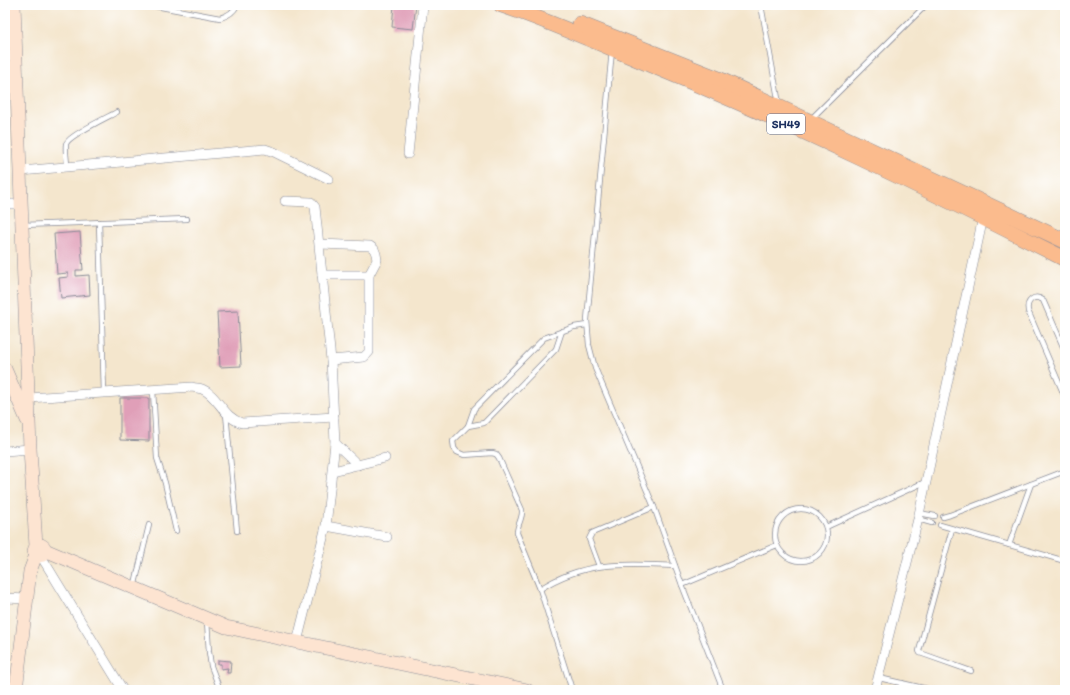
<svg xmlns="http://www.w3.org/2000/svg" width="1070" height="695" viewBox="0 0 1070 695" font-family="Itim,sans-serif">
	<rect width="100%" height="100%" fill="#fff"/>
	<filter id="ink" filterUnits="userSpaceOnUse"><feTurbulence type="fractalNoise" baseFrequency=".025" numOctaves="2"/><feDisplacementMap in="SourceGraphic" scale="8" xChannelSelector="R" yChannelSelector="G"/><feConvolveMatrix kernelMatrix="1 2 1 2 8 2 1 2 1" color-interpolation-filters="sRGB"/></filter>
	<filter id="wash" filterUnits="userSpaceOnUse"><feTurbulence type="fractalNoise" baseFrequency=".012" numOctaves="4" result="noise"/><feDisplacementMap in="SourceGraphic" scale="16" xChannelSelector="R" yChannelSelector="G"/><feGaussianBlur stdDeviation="0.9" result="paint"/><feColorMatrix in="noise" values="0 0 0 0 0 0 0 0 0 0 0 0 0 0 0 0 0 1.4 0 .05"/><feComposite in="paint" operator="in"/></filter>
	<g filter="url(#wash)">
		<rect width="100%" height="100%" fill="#f4e6cd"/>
		<g id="blocks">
			<g fill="#e09fb8">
				<path d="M394 5H416L413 29 392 27Z"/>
				<path d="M80 232 83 270H76V276L89 275 90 295 61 298 59 278 68 277V273L57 274 54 234Z"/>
				<path d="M238 311 241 366 220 367 217 312Z"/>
				<path d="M120 398H149V441L120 440Z"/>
				<path d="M218 660 231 661 230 673H227L228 668 221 669V664H218Z"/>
			</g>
		</g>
	</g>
	<g filter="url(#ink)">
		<use href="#blocks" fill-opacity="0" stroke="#888a96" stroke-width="1"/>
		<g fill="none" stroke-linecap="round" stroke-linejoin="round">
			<g stroke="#888a96" stroke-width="6">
				<g id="lane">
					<path d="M150 5 220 18C227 16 234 12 237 5"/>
					<path d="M761 5 779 104"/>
					<path d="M612 50 587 320 589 345 595 368 654 507 682 585 723 690"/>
					<path d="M811 119 926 5"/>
					<path d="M67 166C67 160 65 151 66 144 68 136 108 117 117 112"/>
					<path d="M99 222 104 393"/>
					<path d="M23 225 187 219"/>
					<path d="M1065 351 1043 300C1034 294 1026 301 1028 311L1065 397"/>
					<path d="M153 390 157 458 165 483 176 531"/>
					<path d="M226 414 237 531"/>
					<path d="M468 426 484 423 556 349 562 331"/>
					<circle cx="801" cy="535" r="26"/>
					<path d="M919 513 935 516"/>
					<path d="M943 517 950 515 1065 471"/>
					<path d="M918 519 932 523"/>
					<path d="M940 525 1065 561"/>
					<path d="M826 527 925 482"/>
					<path d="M952 529 919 651 920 653 923 654 971 671"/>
					<path d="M1009 545 1031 484"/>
					<path d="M599 566 589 539 592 533 654 507"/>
					<path d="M682 585 777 545"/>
					<path d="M134 588 149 525"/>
					<path d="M540 589C585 560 625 564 675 566"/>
					<path d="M207 621 209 652 211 666 220 690"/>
					<path d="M879 678 932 690"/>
					<path d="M572 690 540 589 517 533C517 525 523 518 522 510L499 458 496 454 492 453 464 455 457 452 454 448 453 441 468 426 474 409 544 338 574 327 587 325"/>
					<path d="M900 690 902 683"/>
				</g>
			</g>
			<g stroke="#888a96" stroke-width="10">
				<g id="street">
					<path d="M5 57 16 54"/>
					<path d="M408 154 423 5"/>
					<path d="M21 171 265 149 274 152 329 179"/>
					<path d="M285 201 311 202 315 207 331 360 335 443 326 526 297 642"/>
					<path d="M5 204H22"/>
					<path d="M320 244 370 246 374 249 376 254 377 260 369 275V352L364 357 331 360"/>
					<path d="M322 275H369"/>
					<path d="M29 398 192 387C195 388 199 388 202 389 218 395 223 418 242 423L334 417"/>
					<path d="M335 443 358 465"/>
					<path d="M5 451 30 449"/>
					<path d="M333 471 385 458"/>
					<path d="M326 526 387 537"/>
					<path d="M41 556 123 690"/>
					<path d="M5 598 27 599"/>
					<path d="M5 686 16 687"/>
					<path d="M875 690 918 519 984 213"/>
				</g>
			</g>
			<g stroke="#888a96" stroke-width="14">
				<g id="secondary">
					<path d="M14 5 30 449 36 546 34 551 37 556 43 555 45 552 44 547 41 545 36 546"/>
					<path d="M5 369 27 420"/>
					<path d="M45 550 226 627 527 690"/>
					<path d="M16 690 30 571 36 555"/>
				</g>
			</g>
			<g stroke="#888a96" stroke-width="16">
				<g id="primary">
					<path d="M501 5C552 22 601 44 651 65 792 123 929 190 1065 259"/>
					<path d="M580 24 719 79 1065 241"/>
				</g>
			</g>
			<use href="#lane" stroke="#fff" stroke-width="4.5"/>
			<use href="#street" stroke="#fff" stroke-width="9"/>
			<use href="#secondary" stroke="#fde4d1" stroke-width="13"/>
			<use href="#primary" stroke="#fbbb8d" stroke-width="15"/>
		</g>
	</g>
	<g text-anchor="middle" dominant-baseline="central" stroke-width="4" stroke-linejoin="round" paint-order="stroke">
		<rect fill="#fff" stroke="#5f6d8e" stroke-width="1" x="767" y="114" width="38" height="20" rx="3"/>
		<g font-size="12" font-weight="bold" fill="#1b2f5e">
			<text x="786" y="124">SH49</text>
		</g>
	</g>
	<rect width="1070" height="695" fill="none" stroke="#fff" stroke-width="20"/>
</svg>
